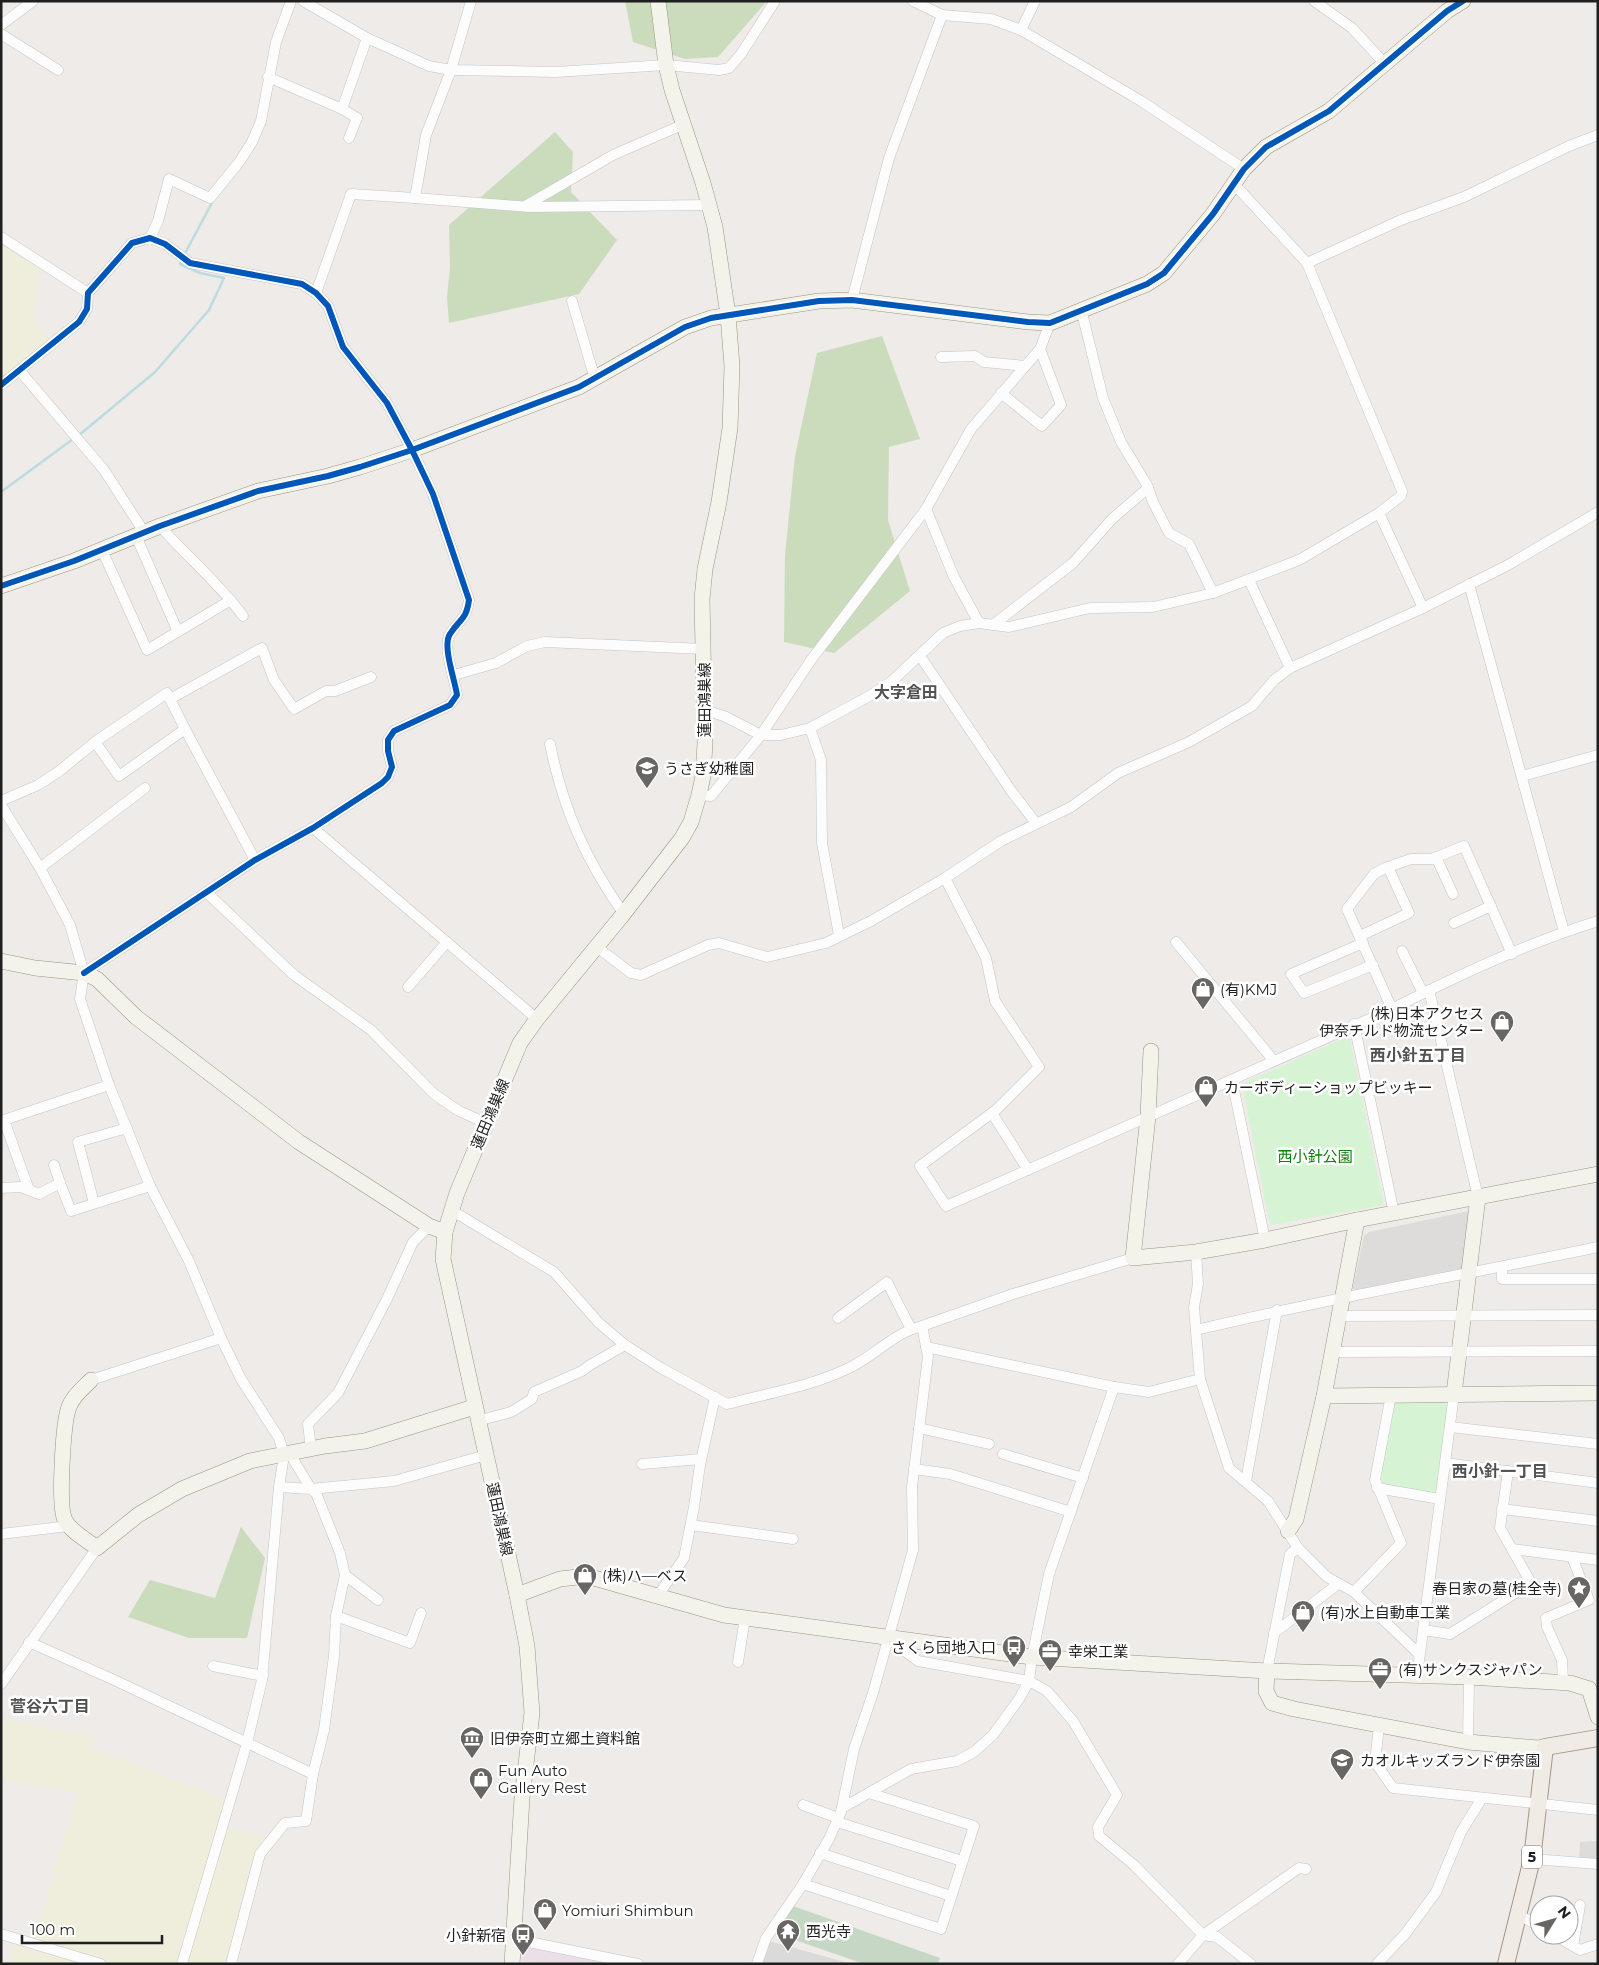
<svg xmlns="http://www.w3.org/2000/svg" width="1599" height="1965" viewBox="0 0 1599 1965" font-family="Montserrat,'Noto Sans JP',sans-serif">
	<rect width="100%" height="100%" fill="#eeebe8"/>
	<path fill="#ebe0e7" d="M521 1945 625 1964H536L518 1960Z"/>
	<path fill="#dcdad9" d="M769 1941 852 1964H763Z"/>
	<g fill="#efeddb">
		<path d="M1 244 40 268 34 317 51 342 1 381Z"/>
		<path d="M1 1719 94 1737 91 1748 230 1801 223 1826 272 1840 267 1845 231 1964H101L33 1944 78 1792 1 1779Z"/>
		<path d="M15 1938 36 1951 82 1964H9Z"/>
	</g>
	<g fill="#cbdcbd">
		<path d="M625 1H767L718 57 685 59 633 42Z"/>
		<path d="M555 132 573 152 571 192 617 240 579 294 449 323 447 298 450 267 449 225Z"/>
		<path d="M882 336 920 439 889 447 888 520 910 591 834 653 784 642 785 555 795 456 817 353Z"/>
		<path d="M241 1527 265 1558 247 1638H189L128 1617 150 1580 215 1598Z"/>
	</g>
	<path fill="#c6d8c5" d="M790 1905 940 1958 938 1964H864L778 1934Z"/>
	<g fill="#d6f3d4">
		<path d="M1349 1036 1384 1205 1270 1225 1242 1084Z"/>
		<path d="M1397 1402 1445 1403 1448 1406 1436 1493 1433 1495 1383 1484 1380 1481 1393 1404Z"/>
	</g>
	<g fill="#dedcdb">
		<path d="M1469 1211 1465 1268 1356 1292 1353 1288 1364 1236 1369 1232Z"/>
		<path d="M1598 1841V1860L1579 1859 1580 1842Z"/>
	</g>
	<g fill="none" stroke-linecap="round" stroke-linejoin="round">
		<g stroke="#bcdce1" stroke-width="2.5">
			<path d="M184 255 213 201"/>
			<path d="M78 436 155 372 209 310 224 278 200 273 180 264 182 260"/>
			<path d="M1 492 73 439"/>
		</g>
		<g stroke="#c6c5c4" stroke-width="11">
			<g id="street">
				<path d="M303 1 367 38 429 66 451 70 556 72 666 65 719 70 729 68 741 54 775 1"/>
				<path d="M913 1 942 15 991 19 1021 30 1141 101 1244 169"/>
				<path d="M1314 1 1352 28 1385 64"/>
				<path d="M1 25 33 1"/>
				<path d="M1021 30 1035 1"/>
				<path d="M1 34 58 70"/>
				<path d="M268 77 342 109"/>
				<path d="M349 138 357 118 342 109 367 38"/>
				<path d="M415 198 529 207 710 205"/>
				<path d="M525 206 613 155 682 125"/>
				<path d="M1 237 88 293"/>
				<path d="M150 238 158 221 169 179 210 198 240 161 252 142 261 121 276 42 291 1"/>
				<path d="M1307 263 1401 220 1464 197 1569 146 1598 135"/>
				<path d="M316 293 351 194 415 198 426 135 451 70 471 1"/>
				<path d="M852 300 889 158 942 15"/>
				<path d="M572 301 595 379"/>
				<path d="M1081 309 1103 398 1121 442 1147 485 1153 502 1169 533 1189 544 1213 593"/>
				<path d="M941 357 975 356 984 362 1025 366"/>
				<path d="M20 371 104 470 144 532"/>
				<path d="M1 385 79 322 87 309 88 293 132 243 150 238 165 244 190 263 302 284 316 293 328 306 343 347 387 403 412 450 433 494 469 600C466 621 460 618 450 634 442 646 455 680 457 695L450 705 394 731 388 740V751L392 767 388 777 382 783 313 828 255 860 84 973"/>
				<path d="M1001 393 1042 426 1061 405 1040 349"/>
				<path d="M926 509 954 577 979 623"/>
				<path d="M1379 513 1423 608"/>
				<path d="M160 526C187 557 219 583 243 616"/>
				<path d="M136 536 178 632"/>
				<path d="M102 550 147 650 231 600"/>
				<path d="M1249 580 1290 668"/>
				<path d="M1469 584 1564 932"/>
				<path d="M993 625 1073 563 1112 519 1148 488"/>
				<path d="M920 656 1012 792 1036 823"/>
				<path d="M454 675 496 663 527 646 545 642 704 649"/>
				<path d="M170 699 262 648 274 680 294 709 326 691H335L371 677"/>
				<path d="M704 710 724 716 761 735H781L810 728 873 694 892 681 943 633 960 626 979 623 1009 627 1090 608 1153 607 1213 593 1299 560 1379 513 1401 496 1402 491 1307 263 1235 185"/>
				<path d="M810 728 821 760 822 843 839 935"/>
				<path d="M95 742 119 776 185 729"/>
				<path d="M550 744C563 809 586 861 624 914"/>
				<path d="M1522 776 1598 755"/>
				<path d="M699 795 711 796 761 735 811 660 926 509 971 429 1040 349 1050 323"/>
				<path d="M1 801 38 785 58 772 99 739 167 693 185 729 255 860"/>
				<path d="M1 805 40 868 70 925 84 973 80 999 109 1085 150 1186 189 1261 221 1338 241 1379 279 1438 284 1455 279 1487 262 1680 247 1743 182 1964"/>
				<path d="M313 828 537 1019"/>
				<path d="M1436 857 1453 894"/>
				<path d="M40 868 145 788"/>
				<path d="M945 878 986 958 995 1001 1039 1067 996 1110 920 1166 946 1206 1392 1009C1458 975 1527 943 1598 921"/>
				<path d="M206 892 294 975 371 1030 434 1094 459 1111 486 1123"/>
				<path d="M1454 923 1491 906"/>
				<path d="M1360 936 1409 913 1388 867"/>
				<path d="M1176 942 1274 1061"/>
				<path d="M1363 943 1291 974 1304 993 1373 965"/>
				<path d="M597 947 631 973 641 975 708 945 719 943 767 957 826 943 871 921 945 878 1001 841 1071 807 1118 773 1189 742 1252 706 1274 680 1290 668 1423 608 1508 565 1598 512"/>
				<path d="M1402 951 1423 993"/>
				<path d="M408 987 447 942"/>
				<path d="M1429 990 1478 1197"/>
				<path d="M1392 1009 1347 909 1374 874 1385 868 1411 859H1432L1464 846 1512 954"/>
				<path d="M1354 1024 1394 1213"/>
				<path d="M1232 1080 1265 1240"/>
				<path d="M992 1113 1028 1170"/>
				<path d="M4 1120 29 1190"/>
				<path d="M1 1121 109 1085"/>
				<path d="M54 1165 60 1183"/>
				<path d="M1 1188 21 1187 39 1194 60 1183 71 1211 150 1186"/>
				<path d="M94 1203 78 1142 127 1128"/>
				<path d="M451 1210 554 1272 599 1323 625 1345 661 1368 727 1404C769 1393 814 1386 853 1366 876 1354 896 1332 922 1326L1013 1294 1133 1258"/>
				<path d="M1196 1252 1198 1284 1194 1307 1200 1379 1229 1468 1268 1501 1298 1548 1327 1577 1354 1592 1419 1654"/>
				<path d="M1502 1267V1279H1598"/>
				<path d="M1340 1316 1598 1315"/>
				<path d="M838 1318 887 1282 911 1329"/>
				<path d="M1196 1330C1329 1298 1464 1275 1598 1247"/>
				<path d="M926 1347 1114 1387"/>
				<path d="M1333 1352 1598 1351"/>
				<path d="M91 1380 221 1338"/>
				<path d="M477 1421 511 1412 532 1399 534 1392 582 1371 590 1365 625 1345"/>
				<path d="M1450 1427 1598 1444"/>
				<path d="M919 1428 989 1444"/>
				<path d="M311 1449 308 1424 338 1393 387 1299 413 1242 429 1226"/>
				<path d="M290 1454 311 1489 394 1481 486 1455"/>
				<path d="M1003 1454 1083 1478"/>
				<path d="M1445 1463 1598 1483"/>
				<path d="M642 1464 701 1459"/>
				<path d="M914 1469 950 1474 1071 1512"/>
				<path d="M1246 1481 1277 1310"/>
				<path d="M1377 1488 1440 1499"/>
				<path d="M1502 1509 1598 1521"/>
				<path d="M691 1525 793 1539"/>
				<path d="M1 1534 69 1526"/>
				<path d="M1512 1549 1598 1560"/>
				<path d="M345 1575 378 1600"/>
				<path d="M1354 1592 1401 1543 1375 1480 1391 1395"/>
				<path d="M657 1597 684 1558 694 1507 700 1465 715 1397"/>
				<path d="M336 1616 410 1643 421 1613"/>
				<path d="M1423 1630 1450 1634 1531 1583 1500 1528 1508 1471"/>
				<path d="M1274 1633 1338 1584"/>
				<path d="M889 1639 918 1661 1029 1681 1047 1691 1073 1721 1117 1795 1098 1827 1099 1836 1134 1865 1203 1935 1217 1937 1251 1964"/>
				<path d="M29 1642 112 1679 313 1774"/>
				<path d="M738 1662 745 1618"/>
				<path d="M213 1666 263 1676"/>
				<path d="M1267 1671 1290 1554 1298 1548"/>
				<path d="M1417 1676 1454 1394"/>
				<path d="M1563 1683 1562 1660 1547 1627 1546 1618 1589 1600 1572 1557"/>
				<path d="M1 1684 97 1548"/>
				<path d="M1379 1726 1375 1762 1393 1788 1598 1810"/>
				<path d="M1468 1742 1469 1677"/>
				<path d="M803 1805 838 1818"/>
				<path d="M842 1808 911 1769 957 1761 974 1752 993 1735 1019 1699 1029 1681 1032 1657 1049 1574 1114 1387 1149 1392 1200 1379"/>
				<path d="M837 1822 962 1861"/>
				<path d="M820 1853 951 1896"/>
				<path d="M1532 1859 1598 1864"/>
				<path d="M803 1884 941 1929 974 1826 869 1793"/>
				<path d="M1519 1915 1539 1926"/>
				<path d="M1 1934 101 1964"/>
				<path d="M1554 1935 1580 1950 1598 1944"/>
				<path d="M514 1939 638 1964"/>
				<path d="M1573 1946 1580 1905"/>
				<path d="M231 1964 260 1854 285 1823 306 1821 313 1774 324 1730 334 1656 336 1616 345 1575 340 1553 316 1493 311 1489 279 1487"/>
				<path d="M757 1964 766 1938 803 1884 829 1839 841 1812 854 1749 873 1693 913 1550 912 1487 928 1356 922 1326"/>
				<path d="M1178 1964 1203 1935 1299 1868 1306 1869"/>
				<path d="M1377 1964 1406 1933 1436 1892 1461 1832 1482 1798"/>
			</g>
		</g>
		<g stroke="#989780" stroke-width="16">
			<g id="secondary">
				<path d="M1 586 74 561 160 526 258 491 328 476 360 467 412 450 579 387 685 327 711 318 819 301 852 300 1028 322 1050 323 1147 284 1164 273 1213 214 1244 169 1266 147 1329 111 1447 11 1463 1"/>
				<path d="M1 961 35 968 84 973 97 979 136 1017 299 1142 429 1226 445 1232"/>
				<path d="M1151 1051 1148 1116 1133 1258 1196 1252 1265 1240 1357 1220 1598 1174"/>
				<path d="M91 1380C82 1389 71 1398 68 1410 63 1427 58 1507 65 1520 71 1532 87 1540 97 1548L138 1515 182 1489 250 1461 325 1446 365 1441 474 1407"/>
				<path d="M1454 1394 1478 1197"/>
				<path d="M1324 1396 1598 1393"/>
				<path d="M1288 1531 1296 1519 1324 1396 1357 1220"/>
				<path d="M517 1595 560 1579 587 1576 724 1615 1032 1657 1267 1671 1469 1677 1570 1683 1589 1689 1598 1717"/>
				<path d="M1267 1671 1266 1691 1272 1703 1294 1709 1468 1742 1538 1748 1545 1747"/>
				<path d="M512 1964 522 1798 532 1713 527 1646 517 1595 443 1259 445 1232 457 1193 520 1043 537 1019 621 917 682 838 691 822 699 795 703 776 705 743 702 599 705 569 719 502 730 428 732 366 728 315 715 227 703 183 672 90 666 65 658 1"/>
			</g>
		</g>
		<g stroke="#a59784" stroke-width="18">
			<path id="primary" d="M1506 1964 1532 1859 1545 1747 1598 1738"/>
		</g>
		<use href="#street" stroke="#fcfcfc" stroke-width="10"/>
		<use href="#secondary" stroke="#f4f3eb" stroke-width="15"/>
		<use href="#primary" stroke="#f1ebe5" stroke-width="16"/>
		<g stroke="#fff" stroke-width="9">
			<g id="cycleway">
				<path d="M1 385 79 322 87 309 88 293 132 243 150 238 165 244 190 263 302 284 316 293 328 306 343 347 387 403 412 450 433 494 469 600C466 621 460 618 450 634 442 646 455 680 457 695L450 705 394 731 388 740V751L392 767 388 777 382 783 313 828 255 860 84 973"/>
				<path d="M1 586 74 561 160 526 258 491 328 476 360 467 412 450 579 387 685 327 711 318 819 301 852 300 1028 322 1050 323 1147 284 1164 273 1213 214 1244 169 1266 147 1329 111 1447 11 1463 1"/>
			</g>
		</g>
		<use href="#cycleway" stroke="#0057b8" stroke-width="6"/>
	</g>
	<defs>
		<g id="school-pin" transform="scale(1.25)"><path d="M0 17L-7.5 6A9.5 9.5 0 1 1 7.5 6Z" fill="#676665" stroke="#fff"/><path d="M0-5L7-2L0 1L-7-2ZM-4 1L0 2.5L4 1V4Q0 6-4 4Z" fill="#fff"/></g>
		<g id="shop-pin" transform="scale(1.25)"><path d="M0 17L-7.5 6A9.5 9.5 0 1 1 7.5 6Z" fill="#676665" stroke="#fff"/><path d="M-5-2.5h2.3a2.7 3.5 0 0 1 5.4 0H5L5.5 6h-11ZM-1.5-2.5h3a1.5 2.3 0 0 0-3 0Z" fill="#fff"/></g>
		<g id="sight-pin" transform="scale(1.25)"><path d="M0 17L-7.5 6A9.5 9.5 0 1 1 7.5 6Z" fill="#676665" stroke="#fff"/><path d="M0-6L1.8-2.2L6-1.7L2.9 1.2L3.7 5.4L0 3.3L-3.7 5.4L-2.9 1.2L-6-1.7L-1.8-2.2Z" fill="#fff"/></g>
		<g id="bus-pin" transform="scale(1.25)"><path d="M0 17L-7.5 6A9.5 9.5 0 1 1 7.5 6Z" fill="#676665" stroke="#fff"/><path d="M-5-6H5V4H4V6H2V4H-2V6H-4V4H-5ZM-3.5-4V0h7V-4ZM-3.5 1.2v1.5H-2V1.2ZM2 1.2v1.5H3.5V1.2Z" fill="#fff"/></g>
		<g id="office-pin" transform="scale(1.25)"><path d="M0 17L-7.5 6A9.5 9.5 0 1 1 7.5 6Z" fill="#676665" stroke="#fff"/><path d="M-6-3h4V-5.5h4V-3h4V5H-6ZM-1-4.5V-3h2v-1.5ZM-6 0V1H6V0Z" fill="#fff"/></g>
		<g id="museum-pin" transform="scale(1.25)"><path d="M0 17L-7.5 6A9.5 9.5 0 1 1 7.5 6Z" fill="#676665" stroke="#fff"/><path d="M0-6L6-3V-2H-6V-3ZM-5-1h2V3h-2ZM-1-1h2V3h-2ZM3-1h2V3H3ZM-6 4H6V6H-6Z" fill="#fff"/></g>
		<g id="temple-pin" transform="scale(1.25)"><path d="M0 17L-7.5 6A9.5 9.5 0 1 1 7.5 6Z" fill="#676665" stroke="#fff"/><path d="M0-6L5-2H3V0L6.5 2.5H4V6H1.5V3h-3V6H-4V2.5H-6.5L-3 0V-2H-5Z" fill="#fff"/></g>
	</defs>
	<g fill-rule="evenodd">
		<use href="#school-pin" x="647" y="768"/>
		<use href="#shop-pin" x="1203" y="989"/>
		<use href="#shop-pin" x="1502" y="1022"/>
		<use href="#shop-pin" x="1206" y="1087"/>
		<use href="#shop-pin" x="585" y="1575"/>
		<use href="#sight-pin" x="1579" y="1588"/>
		<use href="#shop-pin" x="1303" y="1612"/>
		<use href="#bus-pin" x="1014" y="1647"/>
		<use href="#office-pin" x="1050" y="1651"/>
		<use href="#office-pin" x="1380" y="1669"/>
		<use href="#museum-pin" x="472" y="1738"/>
		<use href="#school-pin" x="1342" y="1760"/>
		<use href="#shop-pin" x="481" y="1779"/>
		<use href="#shop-pin" x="545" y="1910"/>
		<use href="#temple-pin" x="788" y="1931"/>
		<use href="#bus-pin" x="523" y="1935"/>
	</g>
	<g text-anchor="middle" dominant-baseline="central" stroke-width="5" stroke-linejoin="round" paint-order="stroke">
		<rect fill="#fff" stroke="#626262" stroke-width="1" x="1522" y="1845.5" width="20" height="23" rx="4"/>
		<g font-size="14" font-weight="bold" fill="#1f1f1f">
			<text x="1532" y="1857">5</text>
		</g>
		<g font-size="15" fill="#1f1f1f" stroke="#fff">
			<text transform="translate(704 700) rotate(-90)">蓮田鴻巣線</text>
			<text transform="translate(490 1114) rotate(-67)">蓮田鴻巣線</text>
			<text transform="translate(500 1519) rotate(78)">蓮田鴻巣線</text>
		</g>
		<g font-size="15" fill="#1f1f1f" stroke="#fff" text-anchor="start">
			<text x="664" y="768">うさぎ幼稚園</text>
			<text x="1220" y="989">(有)KMJ</text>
			<text x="1484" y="1013" text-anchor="end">(株)日本アクセス<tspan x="1484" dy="17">伊奈チルド物流センター</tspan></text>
			<text x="1224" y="1087">カーボディーショップビッキー</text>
			<text x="602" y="1575">(株)ハ―ベス</text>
			<text x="1562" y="1588" text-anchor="end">春日家の墓(桂全寺)</text>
			<text x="1320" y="1612">(有)水上自動車工業</text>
			<text x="996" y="1647" text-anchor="end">さくら団地入口</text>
			<text x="1068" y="1651">幸栄工業</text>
			<text x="1398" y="1669">(有)サンクスジャパン</text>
			<text x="490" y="1738">旧伊奈町立郷土資料館</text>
			<text x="1360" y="1760">カオルキッズランド伊奈園</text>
			<text x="498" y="1770">Fun Auto<tspan x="498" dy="17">Gallery Rest</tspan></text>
			<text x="562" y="1910">Yomiuri Shimbun</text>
			<text x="806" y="1931">西光寺</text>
			<text x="506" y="1935" text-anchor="end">小針新宿</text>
		</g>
		<g font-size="15" fill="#0b800b" stroke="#fff">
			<text x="1315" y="1156">西小針公園</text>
		</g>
		<g font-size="16" font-weight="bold" fill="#525252" stroke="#fff">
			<text x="906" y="692">大字倉田</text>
			<text x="1418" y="1055">西小針五丁目</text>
			<text x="1500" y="1471">西小針一丁目</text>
			<text x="50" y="1706">菅谷六丁目</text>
		</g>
	</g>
	<rect width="1599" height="1965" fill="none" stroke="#1f1f1f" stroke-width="5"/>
	<g transform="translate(1554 1920) rotate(53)"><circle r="24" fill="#ffffff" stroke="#a5a5a5"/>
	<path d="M0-4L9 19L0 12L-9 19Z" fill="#676665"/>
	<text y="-8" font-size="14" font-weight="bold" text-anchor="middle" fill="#1f1f1f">N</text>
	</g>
	<path d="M22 1935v8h140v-8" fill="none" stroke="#1f1f1f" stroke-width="2.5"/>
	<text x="30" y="1935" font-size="15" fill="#1f1f1f" stroke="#ffffff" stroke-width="4" paint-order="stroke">100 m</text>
</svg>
